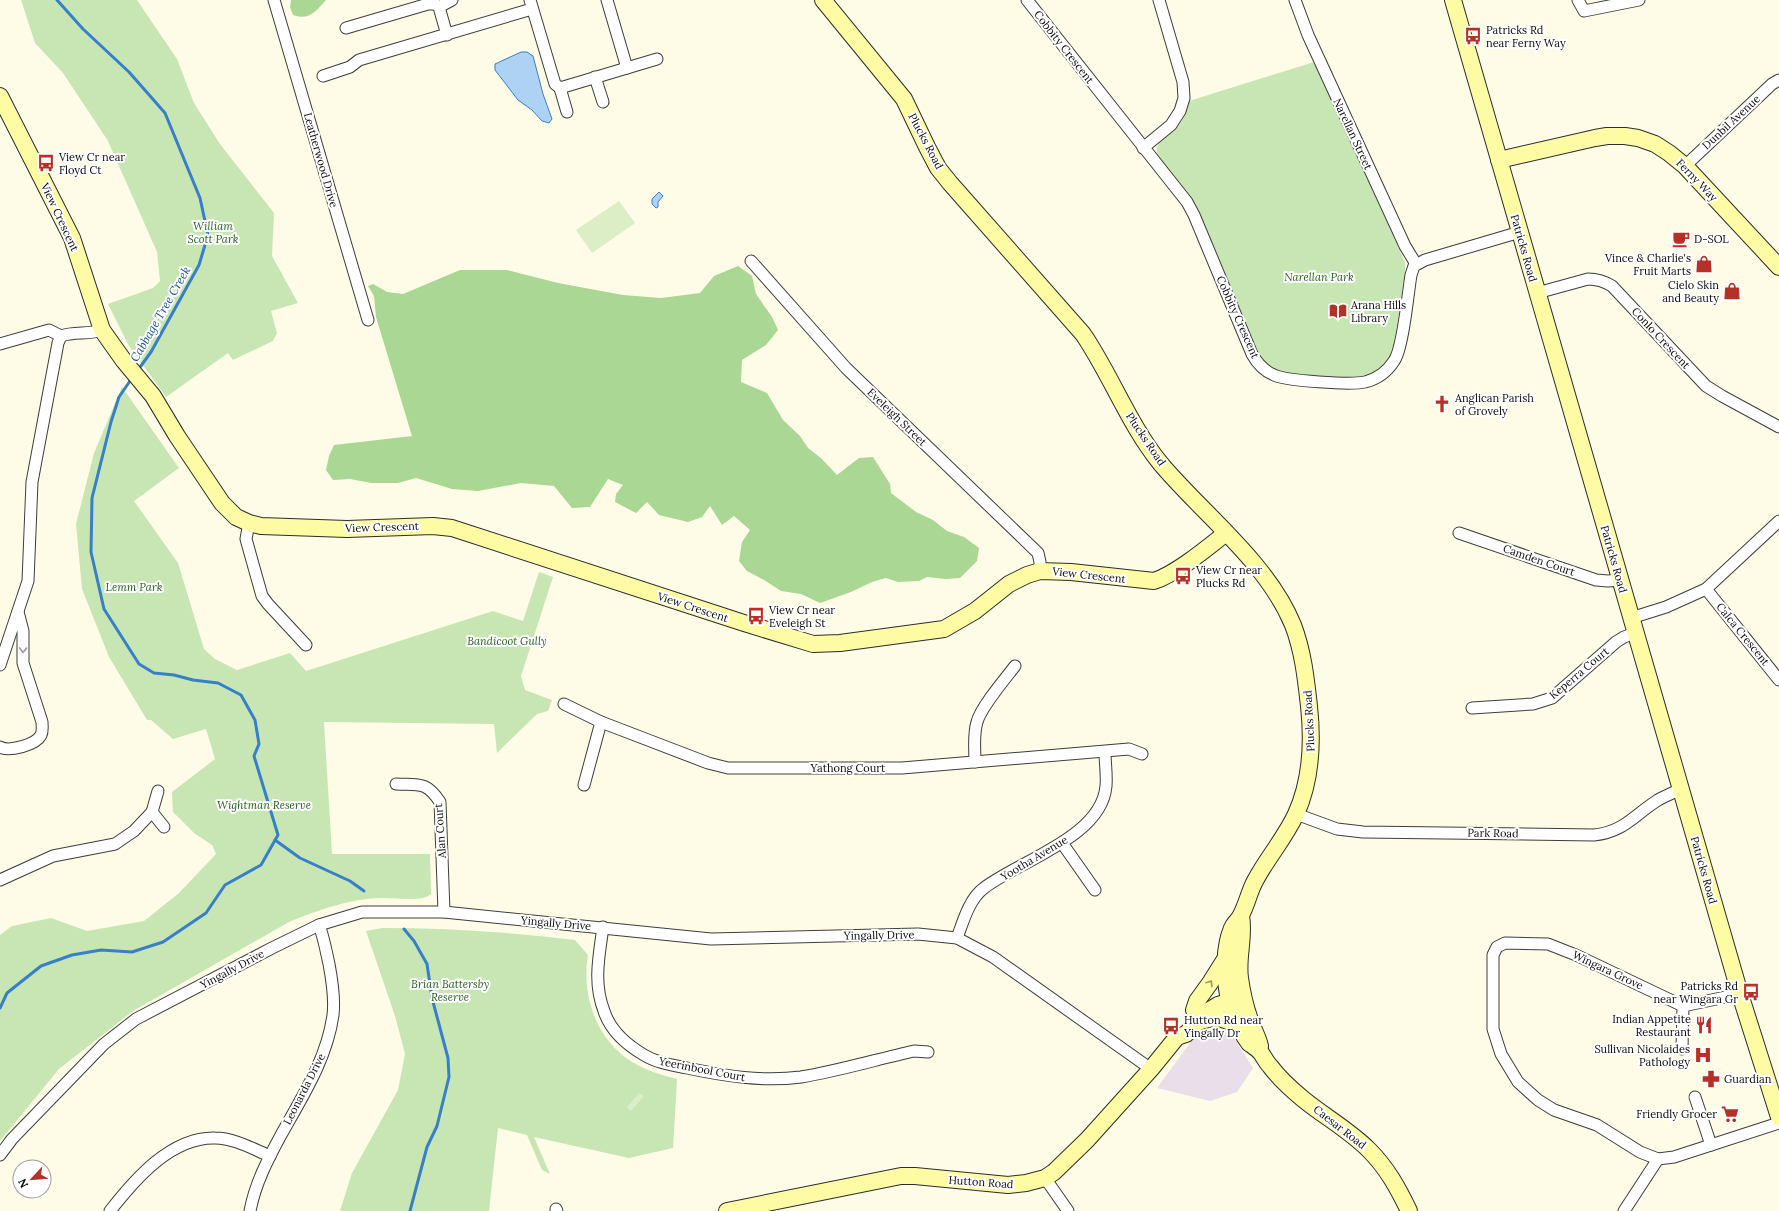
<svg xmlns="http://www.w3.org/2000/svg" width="1779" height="1211" viewBox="0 0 1779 1211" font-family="Lora,serif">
	<rect width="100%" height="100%" fill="#fefce7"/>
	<path fill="#e9dee9" d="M1223 1030 1234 1038 1253 1068 1237 1092 1210 1101 1157 1088 1199 1031Z"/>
	<g fill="#c8e6b3">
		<path d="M21 0H137L177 59 194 103 220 144 274 213 272 256 298 303 271 311 277 333 273 341 233 360 228 353 166 397 129 346 108 304 153 288 160 281 157 252 108 141 63 73 35 43Z"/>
		<path d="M1314 62 1405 262V275L1393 351C1389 358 1386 366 1378 370 1374 374 1367 376 1361 377 1346 380 1284 375 1272 368 1265 363 1261 357 1257 349L1197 208 1161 161C1149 143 1165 140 1176 129 1183 121 1188 111 1189 101Z"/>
		<path d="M122 387 179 468 134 501 178 563 204 649 215 659 237 670 290 653 306 671 493 611 523 621 539 572 553 577 521 676 525 690 552 700 548 711 537 714 497 753 494 724 324 722 332 854H430L431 894C422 903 394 897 380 898 349 899 318 910 289 922L133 1011 59 1069 0 1141V935L12 926 51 918 87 931 144 921 179 893 216 854 212 845 194 833 173 812 172 792 215 759 206 729 173 739 151 720H147L109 657 82 589 76 524 94 453Z"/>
		<path d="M382 928C446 928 510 932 575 940L588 955C581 996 597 1042 634 1063 647 1071 662 1075 677 1079L673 1148 629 1158 534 1137 550 1174 542 1170 527 1135 498 1128 489 1211H340L352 1173 398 1090 405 1054 395 1016 366 931Z"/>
	</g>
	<g fill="#aad793">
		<path d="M291 0H326C316 11 309 21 293 15L290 7Z"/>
		<path d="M738 266 752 276 756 294 772 317 778 330 766 345 742 360 741 382 767 393 783 420 800 436 808 448 822 459 837 475 859 458 873 457 890 484 891 493 916 512 933 520 947 531 964 537 979 548 977 561 960 578 946 579 927 577 919 581 898 582 886 578 872 582 851 592 820 603 801 594 781 591 764 580 747 571 739 561 742 542 750 530 734 516 722 525 710 506 702 517 688 522 659 515 647 502 636 513 615 502 616 494 623 485 608 479 590 507 572 508 554 486 521 483 478 491 452 489 416 478 398 483H371L350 479 333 480 326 470 329 456 334 445 412 436 376 317 374 296 368 286 373 284 387 292 403 294 460 270H507L558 283 623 295 661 298 700 293 714 276Z"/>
	</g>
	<g fill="#dbeec5">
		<path d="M619 201 635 223 592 253 576 230Z"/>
		<path d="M639 1093 644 1096 631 1111 627 1107Z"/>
	</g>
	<g fill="#aed2f4" stroke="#377fc9">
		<path d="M521 52H527L533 56 543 94 552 119 549 123 542 121 532 110 518 100 495 70V64Z"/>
		<path d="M659 192 663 196 658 202V207L656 208 652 204V199Z"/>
	</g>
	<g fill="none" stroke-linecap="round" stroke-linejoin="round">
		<g stroke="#377fc9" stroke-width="3">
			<path d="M57 0 83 29 129 72 165 113 200 198 208 235 199 265 151 352 138 370"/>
			<path d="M275 840 300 858 350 881 364 891"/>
			<path d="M404 929 414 941 427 964 432 998 448 1058 449 1077 437 1126 427 1147 410 1211"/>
			<path d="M0 1008 7 993 41 966 72 955 101 950 132 952 163 942 206 913 225 885 261 865 278 835 254 756 259 744 255 720 241 695 218 683 193 680 174 675 154 673 139 664 104 609 91 552 92 498 111 422 119 397 132 378"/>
		</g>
		<g stroke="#3d3d3d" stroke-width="13">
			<g id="street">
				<path d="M274 0 368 320"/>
				<path d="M530 0 555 84 560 88 657 59"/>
				<path d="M607 0 627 68"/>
				<path d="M1027 0 1187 202 1194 215 1252 354C1257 363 1264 371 1274 375 1286 381 1351 385 1365 382 1377 379 1387 372 1394 361 1403 349 1408 293 1411 275L1414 266 1425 260 1520 232"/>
				<path d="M1295 0 1308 35 1405 246 1416 264"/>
				<path d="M1578 0 1584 11 1639 0"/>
				<path d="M439 7 452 0"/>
				<path d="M346 28 428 4H435L439 7 447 35"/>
				<path d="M323 76 350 67 359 60 532 9"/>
				<path d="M595 77 603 102"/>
				<path d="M560 88 567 112"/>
				<path d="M1143 148 1171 125 1180 111 1184 98 1183 82 1159 0"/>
				<path d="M1685 166 1772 84 1779 80"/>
				<path d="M751 261 846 368 1038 553 1040 562V571"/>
				<path d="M1537 293 1588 279C1598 279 1604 281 1612 286L1706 386 1722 396 1779 427"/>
				<path d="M0 344 49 330 61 336C74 331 89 335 102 330"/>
				<path d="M249 523 246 539 262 596 268 604 306 645"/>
				<path d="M1459 533 1596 580 1608 581 1620 580"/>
				<path d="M1706 589 1779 680"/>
				<path d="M1631 618 1666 607 1706 589 1779 521"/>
				<path d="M0 665 28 581 32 482 58 343 61 336"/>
				<path d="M564 704 601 722 708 763 728 768H902L1129 749 1142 754"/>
				<path d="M1472 708 1533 704 1552 698 1616 642 1624 637 1635 633"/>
				<path d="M0 747C9 752 36 745 41 735 43 731 42 726 42 722L23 663V631L18 612"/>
				<path d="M975 762C975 749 973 735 977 722 981 707 1005 679 1015 666"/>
				<path d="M396 784C419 785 426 781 440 802L444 912"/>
				<path d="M584 785 601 722"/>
				<path d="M158 791 152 812 164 827"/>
				<path d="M1296 814 1337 829 1363 832 1594 835C1624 832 1634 815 1658 800 1665 796 1673 793 1680 789"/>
				<path d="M1062 843 1095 890"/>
				<path d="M0 880 53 856 115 844 134 831 152 812"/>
				<path d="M603 927C599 956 593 983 604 1011 610 1030 627 1045 644 1055 657 1063 672 1065 687 1068 725 1076 762 1082 801 1077 838 1071 878 1059 914 1051L928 1052"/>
				<path d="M957 938C963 922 969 899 984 888 1019 861 1102 837 1106 786 1107 775 1105 763 1105 752"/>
				<path d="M1740 994 1683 1006 1576 955 1548 944 1505 943 1497 947 1493 955V1029L1501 1054 1518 1082 1538 1100 1554 1110 1597 1125 1640 1152 1658 1159 1674 1157 1779 1123"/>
				<path d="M1682 1049 1683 1006"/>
				<path d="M1695 1097 1711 1145"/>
				<path d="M0 1155 12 1139 104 1044 136 1019 272 948 319 925 362 912H444L711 939 918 934 957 938 993 957 1151 1069"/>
				<path d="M1045 1178 1068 1211"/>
				<path d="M556 1209 557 1211"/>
				<path d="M110 1211C135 1179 171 1137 215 1138 234 1138 253 1149 270 1156"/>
				<path d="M250 1211C255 1184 268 1159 281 1135 302 1097 327 1059 333 1015 335 999 332 980 329 964 326 951 324 938 319 925"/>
				<path d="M1624 1211 1658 1159"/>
			</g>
		</g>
		<g stroke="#2c2c2c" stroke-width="18">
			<g id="secondary">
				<path d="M823 0 904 99 927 147 938 168 950 183 1083 334C1111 375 1129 425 1161 464 1204 515 1267 562 1293 625 1303 651 1306 679 1309 706 1313 743 1311 781 1296 814 1285 838 1267 858 1255 881 1249 892 1247 904 1241 915 1239 920 1234 923 1232 928 1224 947 1224 975 1228 995 1232 1011 1239 1030 1249 1043 1253 1046 1258 1049 1261 1053 1264 1057 1266 1062 1270 1066 1279 1078 1291 1089 1303 1099 1325 1117 1349 1130 1369 1150 1387 1168 1398 1188 1409 1211"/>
				<path d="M1453 0 1740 994 1779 1117"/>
				<path d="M0 96 72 238 102 330 124 361 153 396 177 436 222 503 236 517 249 523 261 526 347 529 433 526 452 528 744 623 813 644 840 643 944 629 975 611 1009 584 1027 575 1040 571 1071 572 1154 581C1176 574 1207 548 1226 533"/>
				<path d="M1499 160 1595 138 1607 136H1625L1638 138 1655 144 1669 153 1685 166 1779 267"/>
				<path d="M1241 916C1245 937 1237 957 1240 978 1242 993 1245 1006 1250 1020 1253 1029 1258 1037 1260 1046"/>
				<path d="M1194 1010 1197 1001 1210 983 1227 956"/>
				<path d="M1198 1022C1219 1015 1220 1018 1240 1026"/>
				<path d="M727 1211 901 1176H915L1008 1185 1026 1183 1045 1178 1054 1172 1087 1140 1151 1069 1177 1037 1186 1034 1208 1011 1218 1005 1243 998"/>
			</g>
		</g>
		<use href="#street" stroke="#fff" stroke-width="11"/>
		<use href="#secondary" stroke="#fdfca4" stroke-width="16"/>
	</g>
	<defs><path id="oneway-chevron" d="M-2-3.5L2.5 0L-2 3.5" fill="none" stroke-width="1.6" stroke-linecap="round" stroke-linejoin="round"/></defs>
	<use stroke="#9d9d9d" href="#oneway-chevron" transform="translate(23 650) rotate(92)"/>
	<use stroke="#9c9b66" href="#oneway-chevron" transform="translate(1210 983) rotate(-58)"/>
	<defs>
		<g id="bus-bare" transform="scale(1.38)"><path d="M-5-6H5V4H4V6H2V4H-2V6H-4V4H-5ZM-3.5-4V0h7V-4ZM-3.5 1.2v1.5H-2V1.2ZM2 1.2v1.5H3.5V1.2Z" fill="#b53027" stroke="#fff" stroke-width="2.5" paint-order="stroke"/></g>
		<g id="cafe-bare" transform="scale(1.38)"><path d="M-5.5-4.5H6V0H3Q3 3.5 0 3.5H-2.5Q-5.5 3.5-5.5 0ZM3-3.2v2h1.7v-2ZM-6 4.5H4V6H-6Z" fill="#b53027" stroke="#fff" stroke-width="2.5" paint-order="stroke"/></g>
		<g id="shop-bare" transform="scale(1.38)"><path d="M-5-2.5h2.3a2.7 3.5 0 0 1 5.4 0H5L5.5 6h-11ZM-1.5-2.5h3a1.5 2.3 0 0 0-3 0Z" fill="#b53027" stroke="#fff" stroke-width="2.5" paint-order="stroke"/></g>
		<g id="library-bare" transform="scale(1.38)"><path d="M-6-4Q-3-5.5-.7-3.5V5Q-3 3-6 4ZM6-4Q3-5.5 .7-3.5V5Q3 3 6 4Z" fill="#b53027" stroke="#fff" stroke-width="2.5" paint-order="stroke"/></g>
		<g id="church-bare" transform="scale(1.38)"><path d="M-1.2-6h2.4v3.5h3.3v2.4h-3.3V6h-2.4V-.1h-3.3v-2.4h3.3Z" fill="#b53027" stroke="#fff" stroke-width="2.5" paint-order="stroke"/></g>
		<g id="restaurant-bare" transform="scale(1.38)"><path d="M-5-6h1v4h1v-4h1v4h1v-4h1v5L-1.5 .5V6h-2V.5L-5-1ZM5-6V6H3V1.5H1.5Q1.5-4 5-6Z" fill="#b53027" stroke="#fff" stroke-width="2.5" paint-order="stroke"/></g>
		<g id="hospital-bare" transform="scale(1.38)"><path d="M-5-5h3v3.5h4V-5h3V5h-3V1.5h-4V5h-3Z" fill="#b53027" stroke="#fff" stroke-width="2.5" paint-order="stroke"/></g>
		<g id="pharmacy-bare" transform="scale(1.38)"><path d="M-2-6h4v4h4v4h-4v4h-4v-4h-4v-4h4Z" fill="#b53027" stroke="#fff" stroke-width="2.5" paint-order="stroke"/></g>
		<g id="supermarket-bare" transform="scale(1.38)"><path d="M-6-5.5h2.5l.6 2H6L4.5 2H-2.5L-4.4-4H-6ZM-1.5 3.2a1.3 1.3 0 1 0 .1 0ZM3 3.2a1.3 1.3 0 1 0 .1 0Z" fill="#b53027" stroke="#fff" stroke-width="2.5" paint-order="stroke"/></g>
	</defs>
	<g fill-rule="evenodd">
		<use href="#bus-bare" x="1473" y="36"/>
		<use href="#bus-bare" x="46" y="163"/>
		<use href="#cafe-bare" x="1681" y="239"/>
		<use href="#shop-bare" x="1704" y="264"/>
		<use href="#shop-bare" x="1732" y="291"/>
		<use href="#library-bare" x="1338" y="311"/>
		<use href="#church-bare" x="1442" y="404"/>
		<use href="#bus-bare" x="1183" y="576"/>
		<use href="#bus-bare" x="756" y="616"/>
		<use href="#bus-bare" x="1751" y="992"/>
		<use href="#restaurant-bare" x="1704" y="1025"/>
		<use href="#bus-bare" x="1171" y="1026"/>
		<use href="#hospital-bare" x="1703" y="1055"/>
		<use href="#pharmacy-bare" x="1711" y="1079"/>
		<use href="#supermarket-bare" x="1730" y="1114"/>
	</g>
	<g text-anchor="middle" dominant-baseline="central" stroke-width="4" stroke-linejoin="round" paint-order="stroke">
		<g font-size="11" fill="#0a0a0a" stroke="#fff" text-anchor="start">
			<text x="1486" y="30">Patricks Rd<tspan x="1486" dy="13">near Ferny Way</tspan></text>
			<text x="59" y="157">View Cr near<tspan x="59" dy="13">Floyd Ct</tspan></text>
			<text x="1694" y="239">D-SOL</text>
			<text x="1691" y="258" text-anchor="end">Vince &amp; Charlie's<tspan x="1691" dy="13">Fruit Marts</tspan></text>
			<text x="1719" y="285" text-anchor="end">Cielo Skin<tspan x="1719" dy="13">and Beauty</tspan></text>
			<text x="1351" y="305">Arana Hills<tspan x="1351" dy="13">Library</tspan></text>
			<text x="1455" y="398">Anglican Parish<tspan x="1455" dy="13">of Grovely</tspan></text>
			<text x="1196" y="570">View Cr near<tspan x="1196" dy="13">Plucks Rd</tspan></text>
			<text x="769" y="610">View Cr near<tspan x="769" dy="13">Eveleigh St</tspan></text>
			<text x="1738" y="986" text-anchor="end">Patricks Rd<tspan x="1738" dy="13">near Wingara Gr</tspan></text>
			<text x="1691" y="1019" text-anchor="end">Indian Appetite<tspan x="1691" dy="13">Restaurant</tspan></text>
			<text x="1184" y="1020">Hutton Rd near<tspan x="1184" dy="13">Yingally Dr</tspan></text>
			<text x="1690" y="1049" text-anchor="end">Sullivan Nicolaides<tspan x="1690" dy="13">Pathology</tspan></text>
			<text x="1724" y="1079">Guardian</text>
			<text x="1717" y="1114" text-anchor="end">Friendly Grocer</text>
		</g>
		<g font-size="11" fill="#0a0a0a" stroke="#fff">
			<text transform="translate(1064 47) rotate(52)">Cobbity Crescent</text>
			<text transform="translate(1731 122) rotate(-43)">Dunbil Avenue</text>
			<text transform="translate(1353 134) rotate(65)">Narellan Street</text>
			<text transform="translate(926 141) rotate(62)">Plucks Road</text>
			<text transform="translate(321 160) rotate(74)">Leatherwood Drive</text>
			<text transform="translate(1697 180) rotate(46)">Ferny Way</text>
			<text transform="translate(60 217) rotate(65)">View Crescent</text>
			<text transform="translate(1524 248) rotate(74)">Patricks Road</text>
			<text transform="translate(1238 317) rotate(66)">Cobbity Crescent</text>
			<text transform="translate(1661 338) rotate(47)">Conlo Crescent</text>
			<text transform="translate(897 417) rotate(44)">Eveleigh Street</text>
			<text transform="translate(1146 439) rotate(56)">Plucks Road</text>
			<text transform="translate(382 527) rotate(-2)">View Crescent</text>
			<text transform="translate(1614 559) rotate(74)">Patricks Road</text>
			<text transform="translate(1539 560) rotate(19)">Camden Court</text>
			<text transform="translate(1089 575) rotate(6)">View Crescent</text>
			<text transform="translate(693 607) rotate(18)">View Crescent</text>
			<text transform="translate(1743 634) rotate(51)">Calca Crescent</text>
			<text transform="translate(1579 673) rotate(-40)">Keperra Court</text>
			<text transform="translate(1309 721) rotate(-93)">Plucks Road</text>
			<text x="848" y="768">Yathong Court</text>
			<text transform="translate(440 831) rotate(-94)">Alan Court</text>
			<text transform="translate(1493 833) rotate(1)">Park Road</text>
			<text transform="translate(1034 858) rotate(-31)">Yootha Avenue</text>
			<text transform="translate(1704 870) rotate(74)">Patricks Road</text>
			<text transform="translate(556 923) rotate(5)">Yingally Drive</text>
			<text transform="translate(879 935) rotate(-1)">Yingally Drive</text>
			<text transform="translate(232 969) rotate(-28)">Yingally Drive</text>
			<text transform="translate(1608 970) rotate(25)">Wingara Grove</text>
			<text transform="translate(702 1069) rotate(11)">Yeerinbool Court</text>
			<text transform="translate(304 1089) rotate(-63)">Leonarda Drive</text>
			<text transform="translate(1340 1127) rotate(38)">Caesar Road</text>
			<text transform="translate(981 1182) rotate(4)">Hutton Road</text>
		</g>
		<g font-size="11" font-style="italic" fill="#245e1d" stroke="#fff">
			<text x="213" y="226">William<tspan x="213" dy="13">Scott Park</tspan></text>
			<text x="1319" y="277">Narellan Park</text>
			<text x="134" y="587">Lemm Park</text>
			<text x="507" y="641">Bandicoot Gully</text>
			<text x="264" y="805">Wightman Reserve</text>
			<text x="450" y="984">Brian Battersby<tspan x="450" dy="13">Reserve</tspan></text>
		</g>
		<g font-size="12" font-style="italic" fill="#185296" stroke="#fff">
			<text transform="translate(160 314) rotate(-60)">Cabbage Tree Creek</text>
		</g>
	</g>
	<g transform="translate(32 1179) rotate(244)"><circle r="19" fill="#ffffff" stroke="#9d9d9d"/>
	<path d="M0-3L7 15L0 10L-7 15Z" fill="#b53027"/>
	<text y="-6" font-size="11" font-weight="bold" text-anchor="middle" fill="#0a0a0a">N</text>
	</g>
</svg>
